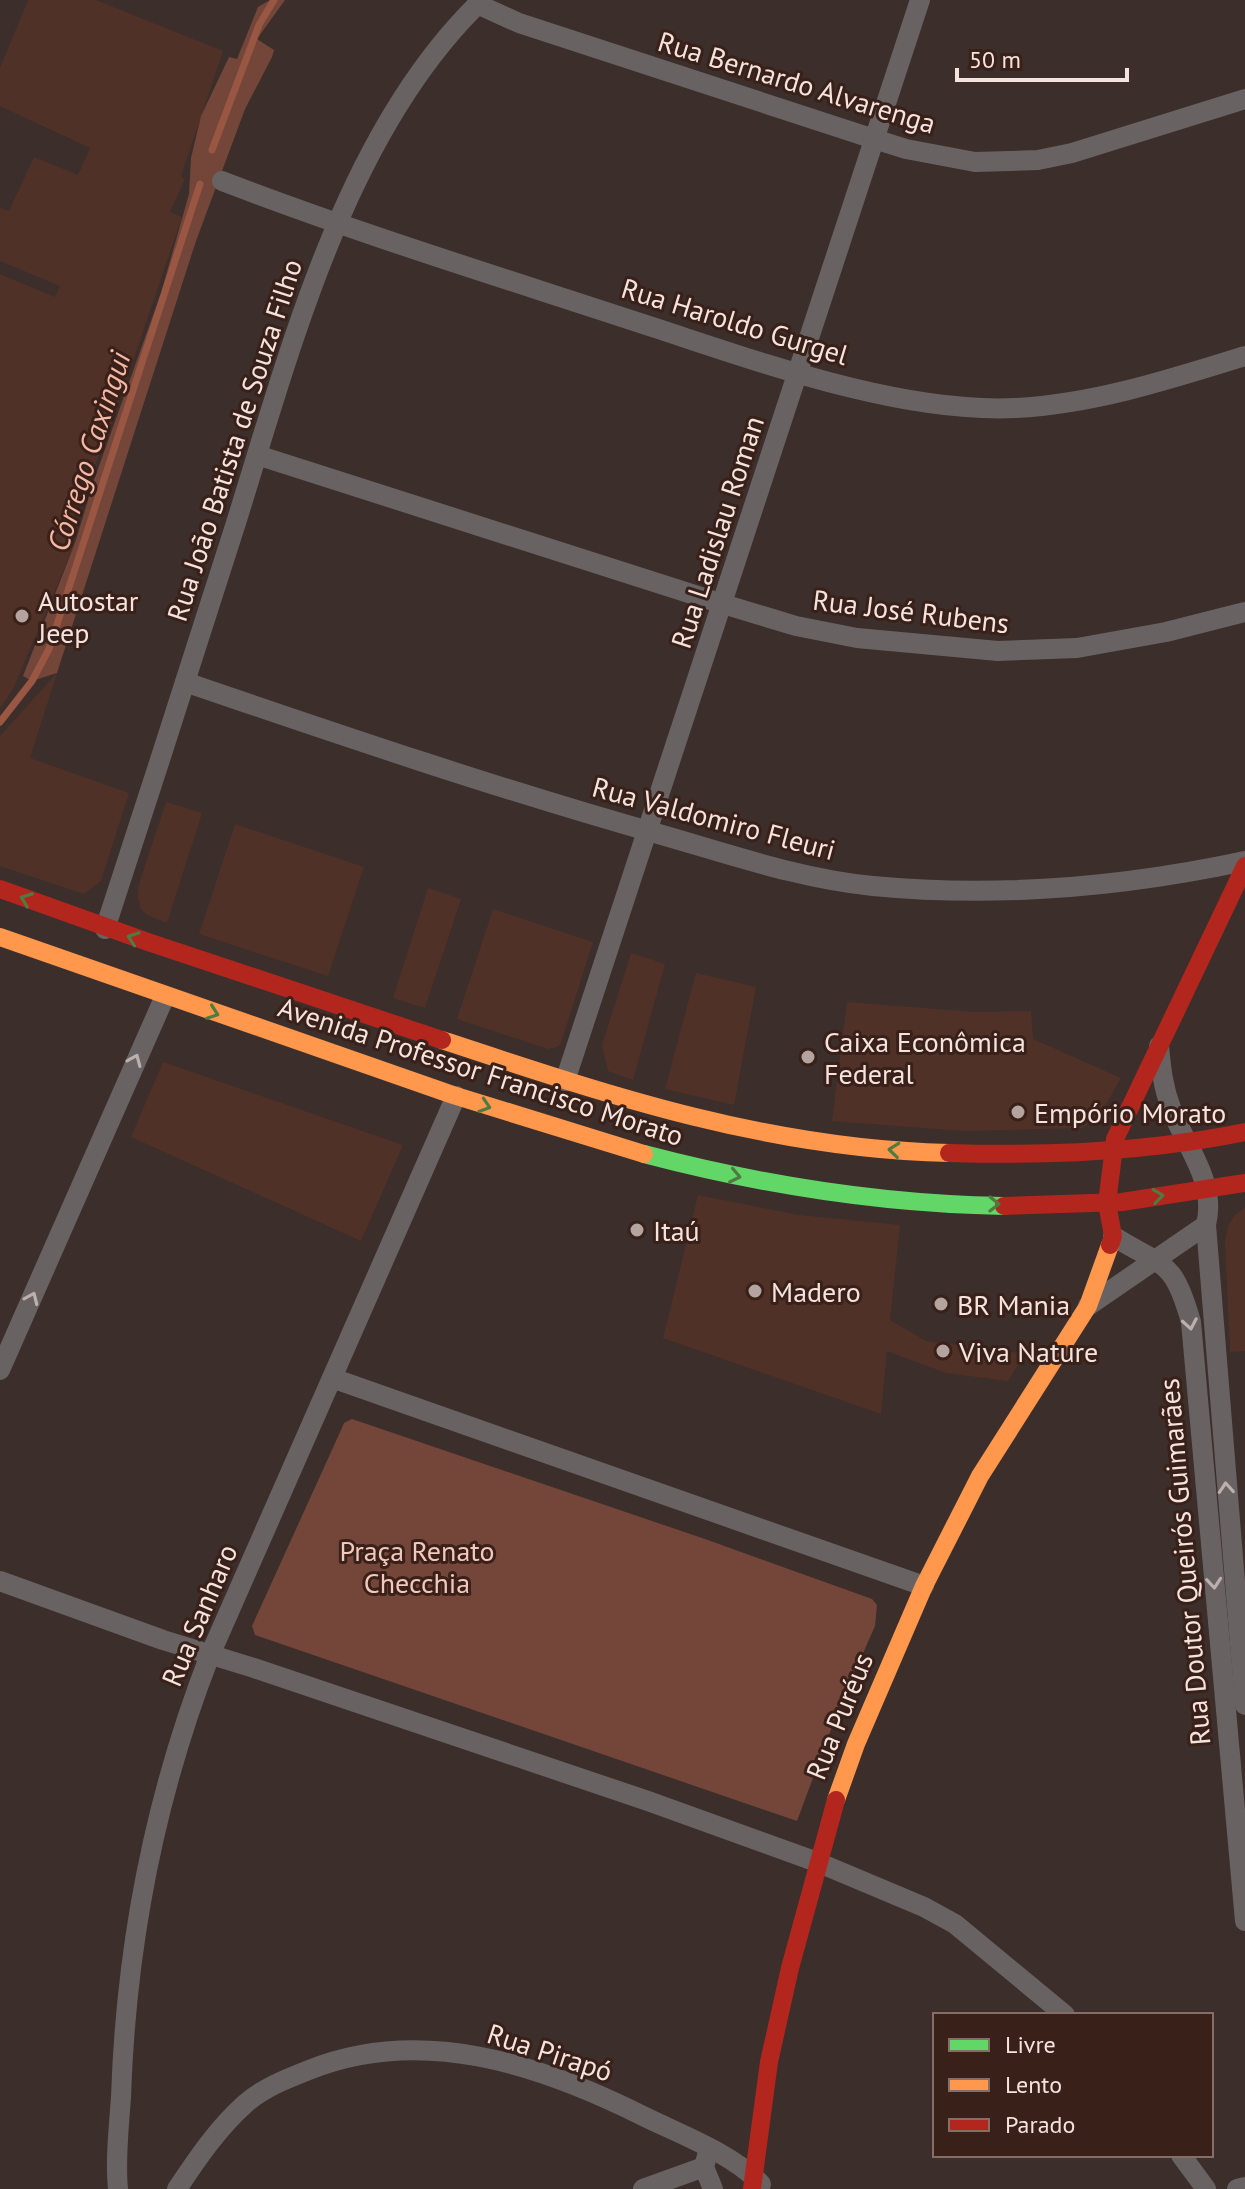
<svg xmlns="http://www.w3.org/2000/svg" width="1245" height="2189" viewBox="0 0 1245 2189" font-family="'PT Sans',sans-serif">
	<rect width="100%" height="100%" fill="#3c2e2b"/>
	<g fill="#503128">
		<path d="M28 0H96L223 51 181 176 185 179 170 212 182 217 110 428 66 538 75 543 13 689 0 708V274L55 297 60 286 0 261V208L9 211 34 157 78 175 90 148 0 106V68Z"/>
		<path d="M57 673 30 758 129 793 101 881 84 894 0 866V736Z"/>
		<path d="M166 802 202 813 167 923 147 915 141 909 138 898V887Z"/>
		<path d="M235 824 364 867 328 976 199 934Z"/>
		<path d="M428 888 461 899 425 1008 393 998Z"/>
		<path d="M493 909 593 942 561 1043 557 1047 548 1049 457 1019Z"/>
		<path d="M631 953 665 964 633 1080 608 1071 602 1045Z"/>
		<path d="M696 973 756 987 734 1105 665 1089Z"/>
		<path d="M847 1002 974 1012 1031 1011 1033 1039 1121 1078 1099 1117 1082 1128 964 1131 832 1121Z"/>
		<path d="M163 1062 403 1145 361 1241 131 1137Z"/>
		<path d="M698 1195 799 1215 900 1225 890 1320 926 1341 1025 1354 1008 1381 946 1373 887 1351 881 1414 663 1338Z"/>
		<path d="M1245 1208V1351L1230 1352 1225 1242 1228 1226 1235 1215Z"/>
	</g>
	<g fill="#734639">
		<path d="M270 0H285L257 39 274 50 272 57 245 109 196 241 57 673 32 681 23 676 75 543 94 480 161 293 189 194 191 158 201 116 229 57 237 59 258 7Z"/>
		<path d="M352 1419 705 1539 872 1599 877 1605 875 1626 839 1708 797 1821 255 1635 252 1626 341 1430 344 1423Z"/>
	</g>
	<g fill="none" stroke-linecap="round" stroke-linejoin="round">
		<g stroke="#995643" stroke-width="7">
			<path d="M212 150 259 25 274 0"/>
			<path d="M0 722 32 681 49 649 200 184"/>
		</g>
		<g stroke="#686362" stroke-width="20">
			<path d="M477 4 519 23 874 139 906 149 975 162 1038 160 1072 153 1245 99"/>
			<path d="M222 181C360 234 500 277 640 323 752 359 898 414 1016 408 1094 404 1171 379 1245 356"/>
			<path d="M257 455 723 604 796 626 857 638 998 651 1077 648 1166 632 1245 612"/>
			<path d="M185 682C343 736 502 790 662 835 732 855 801 879 873 886 998 898 1123 887 1245 861"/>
			<path d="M105 929C149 795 192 660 235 526 290 351 345 131 482 0"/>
			<path d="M565 1081 920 0"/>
			<path d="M1206 1225 1245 1705"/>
			<path d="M1113 1236C1164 1268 1173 1258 1191 1322L1245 1921"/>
			<path d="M1088 1306 1206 1225C1217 1181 1185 1146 1171 1108 1163 1087 1161 1068 1159 1046"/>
			<path d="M0 1370 165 996"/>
			<path d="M332 1378 924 1586"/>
			<path d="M0 1581 163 1640 254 1668 648 1801 817 1862 924 1907 955 1924 1065 2015"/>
			<path d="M1181 2155 1206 2189"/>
			<path d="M707 2156 704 2167 713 2189"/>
			<path d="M118 2189C115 2159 119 2127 121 2097 126 1946 155 1796 210 1655L456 1096"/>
			<path d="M177 2189C197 2159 218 2128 245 2104 263 2088 286 2079 309 2070 421 2025 538 2064 641 2115 679 2134 732 2153 761 2184"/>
			<path d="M643 2189 704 2167"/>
			<path d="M1237 2189 1245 2187"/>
		</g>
		<path stroke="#63d668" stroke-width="18" d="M644 1154C762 1185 881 1204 1004 1206"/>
		<g stroke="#ff974d" stroke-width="18">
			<path d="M0 937 453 1095 644 1154"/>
			<path d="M442 1040C611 1096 769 1149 949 1153"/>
			<path d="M836 1800 856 1744 924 1586 980 1476 1088 1306 1110 1245"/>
		</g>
		<g stroke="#b3261e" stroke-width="18">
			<path d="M0 889 148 942 442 1040"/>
			<path d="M949 1153C1048 1156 1148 1152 1245 1132"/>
			<path d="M1004 1206 1122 1202 1245 1183"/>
			<path d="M1110 1245 1113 1236 1107 1203 1115 1139 1245 866"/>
			<path d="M752 2189 769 2062 790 1968 836 1800"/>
		</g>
	</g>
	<defs><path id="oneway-chevron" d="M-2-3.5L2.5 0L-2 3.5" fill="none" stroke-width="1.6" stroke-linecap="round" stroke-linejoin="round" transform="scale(2)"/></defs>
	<g stroke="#4e7b40">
		<use href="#oneway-chevron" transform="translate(26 899) rotate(-159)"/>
		<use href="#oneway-chevron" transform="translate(133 938) rotate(-161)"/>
		<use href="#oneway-chevron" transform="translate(213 1013) rotate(20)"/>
		<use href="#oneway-chevron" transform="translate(485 1106) rotate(18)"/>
		<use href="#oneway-chevron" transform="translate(894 1150) rotate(-174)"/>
		<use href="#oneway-chevron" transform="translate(735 1176) rotate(12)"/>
		<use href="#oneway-chevron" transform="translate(1158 1196) rotate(-7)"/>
		<use href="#oneway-chevron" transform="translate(994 1204) rotate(1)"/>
	</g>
	<g stroke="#bdb0ac">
		<use href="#oneway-chevron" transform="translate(135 1060) rotate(-67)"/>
		<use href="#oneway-chevron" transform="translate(32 1298) rotate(-66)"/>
		<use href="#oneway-chevron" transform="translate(1190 1324) rotate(80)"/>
		<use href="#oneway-chevron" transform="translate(1226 1488) rotate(-94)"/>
		<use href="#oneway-chevron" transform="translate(1214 1583) rotate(85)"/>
	</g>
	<g fill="#b4a49f" stroke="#392019" stroke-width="3">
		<circle cx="22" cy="616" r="8"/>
		<circle cx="808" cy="1057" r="8"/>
		<circle cx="1018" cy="1112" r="8"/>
		<circle cx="637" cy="1230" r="8"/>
		<circle cx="755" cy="1291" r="8"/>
		<circle cx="941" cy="1304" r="8"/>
		<circle cx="943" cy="1351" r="8"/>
	</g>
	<g text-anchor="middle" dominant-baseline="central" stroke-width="6" stroke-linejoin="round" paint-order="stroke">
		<g font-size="28" fill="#f5e3de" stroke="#392019">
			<text transform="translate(797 82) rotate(17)">Rua Bernardo Alvarenga</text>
			<text transform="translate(735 321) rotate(17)">Rua Haroldo Gurgel</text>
			<text transform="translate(234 440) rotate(-72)">Rua João Batista de Souza Filho</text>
			<text transform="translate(717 532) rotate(-72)">Rua Ladislau Roman</text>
			<text transform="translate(911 611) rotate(7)">Rua José Rubens</text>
			<text transform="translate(714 818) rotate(15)">Rua Valdomiro Fleuri</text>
			<text transform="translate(481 1071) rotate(18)">Avenida Professor Francisco Morato</text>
			<text transform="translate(1184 1562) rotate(-95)">Rua Doutor Queirós Guimarães</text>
			<text transform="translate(199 1615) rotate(-67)">Rua Sanharo</text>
			<text transform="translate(839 1716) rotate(-68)">Rua Puréus</text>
			<text transform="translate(550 2052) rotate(18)">Rua Pirapó</text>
		</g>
		<g font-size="28" fill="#f5e3de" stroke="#392019" text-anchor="start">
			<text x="38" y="600">Autostar<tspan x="38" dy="32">Jeep</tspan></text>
			<text x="824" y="1041">Caixa Econômica<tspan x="824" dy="32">Federal</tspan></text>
			<text x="1034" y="1112">Empório Morato</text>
			<text x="653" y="1230">Itaú</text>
			<text x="771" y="1291">Madero</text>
			<text x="957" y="1304">BR Mania</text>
			<text x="959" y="1351">Viva Nature</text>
		</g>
		<g font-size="28" fill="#f3c8bc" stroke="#392019">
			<text x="417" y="1550">Praça Renato<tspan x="417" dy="32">Checchia</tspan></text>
		</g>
		<g font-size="30" font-style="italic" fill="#f6b7a4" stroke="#392019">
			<text transform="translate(88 451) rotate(-72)">Córrego Caxingui</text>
		</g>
	</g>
	<rect x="933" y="2013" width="280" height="144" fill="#392019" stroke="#846e68" stroke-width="2"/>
	<rect x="949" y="2039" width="40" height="12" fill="#63d668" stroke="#846e68" stroke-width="2"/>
	<text x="1005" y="2053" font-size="24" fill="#f5e3de">Livre</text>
	<rect x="949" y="2079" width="40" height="12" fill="#ff974d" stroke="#846e68" stroke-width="2"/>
	<text x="1005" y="2093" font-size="24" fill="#f5e3de">Lento</text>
	<rect x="949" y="2119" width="40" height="12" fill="#b3261e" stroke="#846e68" stroke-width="2"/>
	<text x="1005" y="2133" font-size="24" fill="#f5e3de">Parado</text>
	<path d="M957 68v12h170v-12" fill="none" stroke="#f5e3de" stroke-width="4"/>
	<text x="969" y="68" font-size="24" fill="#f5e3de" stroke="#392019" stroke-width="6" paint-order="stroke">50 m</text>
</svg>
